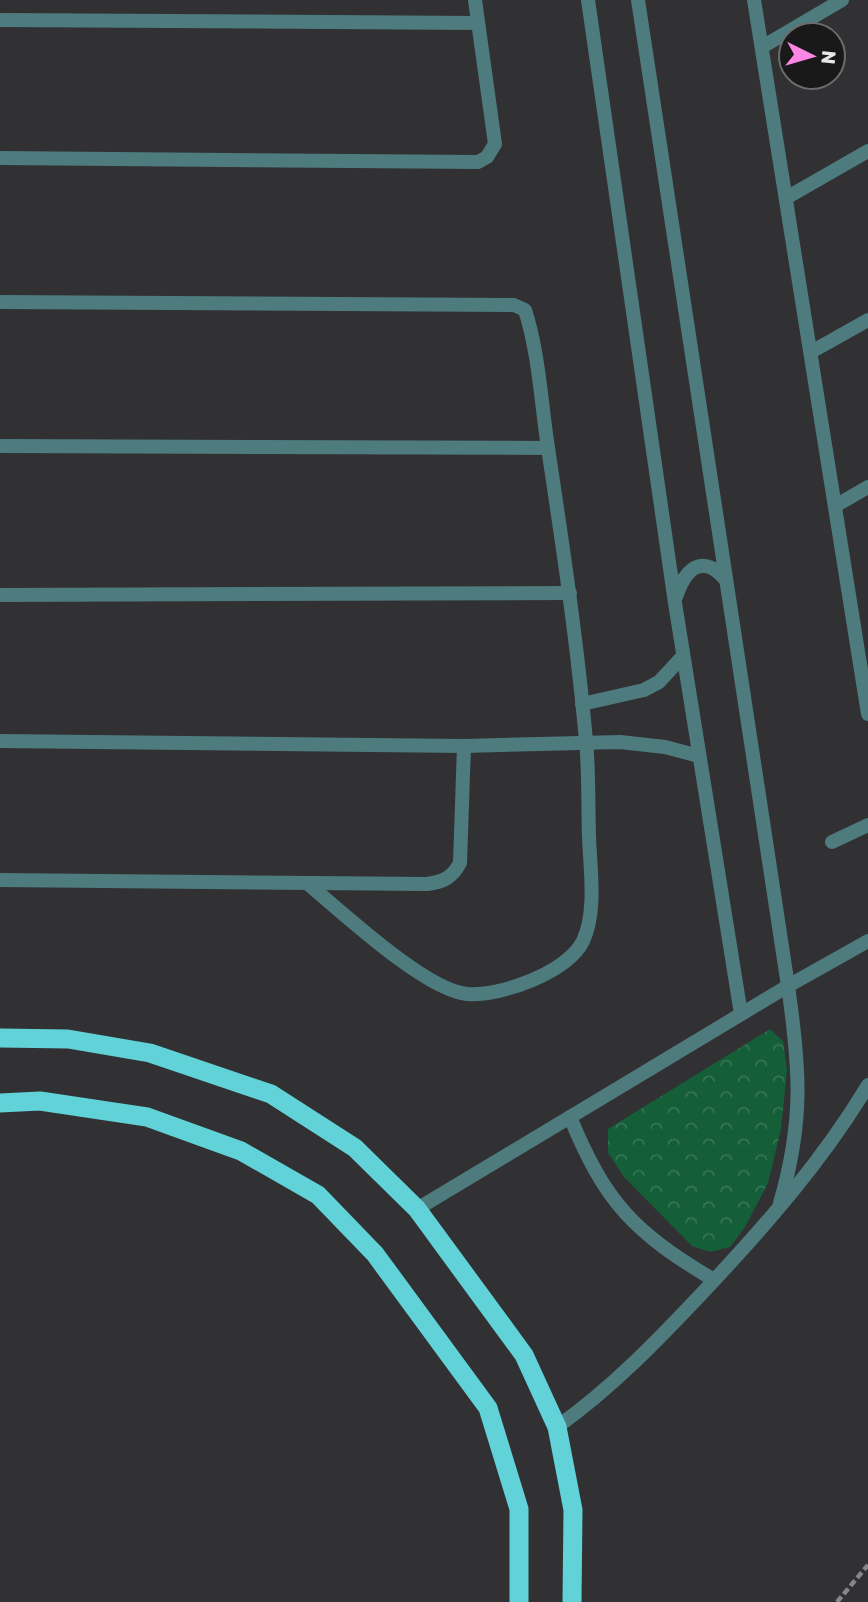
<svg xmlns="http://www.w3.org/2000/svg" width="868" height="1602" viewBox="0 0 868 1602" font-family="Rubik,sans-serif">
	<defs>
		<pattern id="park-crowns" width="20" height="18" patternUnits="userSpaceOnUse" patternTransform="scale(1.75)"><rect width="20" height="18" fill="#145e38"/><path d="M2 6a3 3 0 1 1 6 0M12 15a3 3 0 1 1 6 0" fill="none" stroke="#367555"/></pattern>
	</defs>
	<rect width="100%" height="100%" fill="#313134"/>
	<path fill="url(#park-crowns)" d="M770 1029 783 1041 787 1070 781 1129 768 1183 745 1227 730 1247 710 1252 692 1246 624 1177 608 1153V1129Z"/>
	<g fill="none" stroke-linecap="round" stroke-linejoin="round">
		<path stroke="#878789" stroke-width="4.5" stroke-dasharray="7 3.5" stroke-linecap="butt" d="M837 1602 868 1565"/>
		<g stroke="#4e7b7e" stroke-width="14">
			<path d="M588 0 675 603 741 1014"/>
			<path d="M638 0 788 986"/>
			<path d="M754 0 868 714"/>
			<path d="M0 20 478 23"/>
			<path d="M762 47 842 0"/>
			<path d="M0 158 478 162 487 157 495 144 475 0"/>
			<path d="M786 198 868 151"/>
			<path d="M0 302 514 305 525 310C538 350 541 399 547 441 562 541 577 640 586 741 589 772 588 805 589 836 590 869 597 911 583 941 568 972 500 997 467 994 425 990 342 912 307 883"/>
			<path d="M811 352 868 320"/>
			<path d="M0 446 548 448"/>
			<path d="M835 506 868 487"/>
			<path d="M0 595 570 593"/>
			<path d="M676 597C681 582 691 559 712 568 717 570 722 576 726 580"/>
			<path d="M582 704 644 690 659 682 683 656"/>
			<path d="M0 741 464 746 620 742 665 747 699 756"/>
			<path d="M832 842 868 825"/>
			<path d="M0 880 427 884C443 882 452 878 460 863L464 746"/>
		</g>
		<g stroke="#4e7b7e" stroke-width="14">
			<path d="M570 1117C606 1204 634 1232 714 1280"/>
			<path d="M780 1203C804 1121 800 1069 788 986"/>
			<path d="M417 1209 788 986 868 941"/>
			<path d="M557 1427C613 1387 659 1339 706 1289 766 1225 823 1160 868 1085"/>
		</g>
		<g stroke="#61d2d8" stroke-width="19">
			<path d="M0 1038 68 1039 150 1053 271 1094 355 1148 417 1209 524 1355 557 1427 573 1510 572 1602"/>
			<path d="M0 1103 40 1101 147 1117 241 1151 318 1195 375 1254 488 1408 519 1509V1602"/>
		</g>
	</g>
	<g transform="translate(812 56) rotate(95)"><circle r="33" fill="#19191a" stroke="#6c6c6d" stroke-width="2"/>
	<path d="M0-5L12 26L0 18L-12 26Z" fill="#fc86e4"/>
	<text y="-10" font-size="19" font-weight="bold" text-anchor="middle" fill="#e8e8ea">N</text>
	</g>
</svg>
